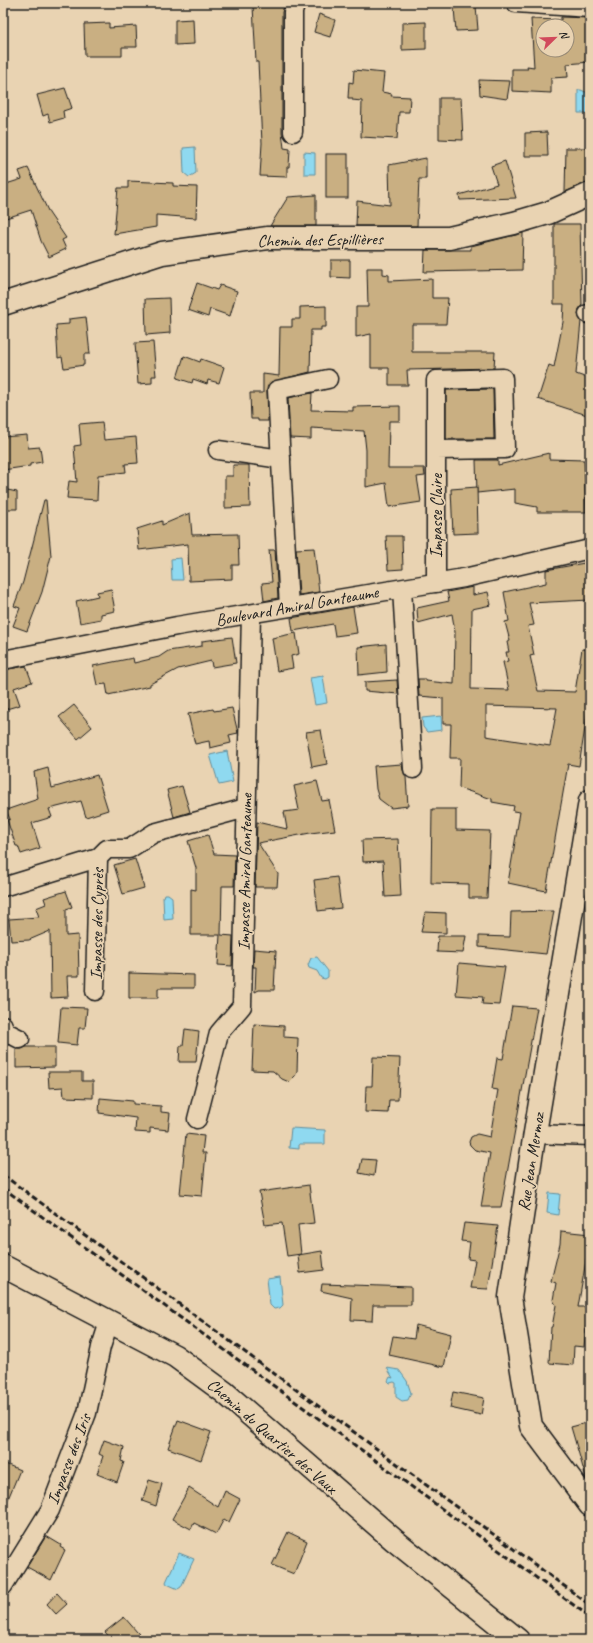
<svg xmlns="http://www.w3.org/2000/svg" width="593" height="1643" viewBox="0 0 593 1643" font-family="Caveat,sans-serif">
	<rect width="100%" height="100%" fill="#e9d3b2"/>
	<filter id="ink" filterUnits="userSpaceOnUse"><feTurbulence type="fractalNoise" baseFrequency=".025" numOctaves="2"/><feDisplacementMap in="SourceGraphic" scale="8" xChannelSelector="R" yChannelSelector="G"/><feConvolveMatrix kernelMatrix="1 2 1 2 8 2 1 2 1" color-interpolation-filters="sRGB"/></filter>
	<g filter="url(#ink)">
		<g fill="#8fd9f0" stroke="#618d9b">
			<path d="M578 90H581L588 93V113H578Z"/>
			<path d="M195 147 196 173 189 177 184 173 183 148Z"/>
			<path d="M304 152 315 153V174H304Z"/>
			<path d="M181 558 183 580H172L171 559Z"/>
			<path d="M323 676 327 703 315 705 310 678Z"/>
			<path d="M441 716 442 730 427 732 423 727 422 718Z"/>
			<path d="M227 751 233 782 219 785 210 755Z"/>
			<path d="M165 894H168L172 897 173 919 164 920 163 897H164Z"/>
			<path d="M317 957 328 971V977L325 979 321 978 317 971 309 968 308 965 311 958Z"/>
			<path d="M291 1128 325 1130V1144H299V1149L289 1148Z"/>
			<path d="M549 1193 560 1194 558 1215 547 1213Z"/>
			<path d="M280 1277 283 1305 280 1308 274 1309 270 1305 267 1279Z"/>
			<path d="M387 1368 399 1370 407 1381 411 1393 408 1400 402 1401 396 1397V1383L394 1382 390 1383 388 1381 390 1377 393 1378Z"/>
			<path d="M179 1553 194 1559 181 1587 178 1589 167 1584 166 1582Z"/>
		</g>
		<g fill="#c9af82" stroke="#1c1c1c" fill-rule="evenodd">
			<path d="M285 4 282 12V132L284 148 290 149 289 167H287V177L260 176 262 143 258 62H256L253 6Z"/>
			<path d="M476 6 478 30 456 31 454 8Z"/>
			<path d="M319 14 335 20 330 37 314 32Z"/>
			<path d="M561 17 590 18V62L567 64 568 77 551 78V93L512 91V69H528L527 66 534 67 531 19 561 20ZM543 26H567V50H543Z"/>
			<path d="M193 19 194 44 175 45V20Z"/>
			<path d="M426 22V49L402 50V23Z"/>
			<path d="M109 23V28L136 26 137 47H122V56H85L84 24Z"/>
			<path d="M354 70 384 73 382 92 392 94 391 96 410 97 409 112H399L397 139 361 137 362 101 352 100V98H348L349 82 353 83Z"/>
			<path d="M479 80 510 81 507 99 480 95Z"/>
			<path d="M65 88 72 108 63 111 64 118 50 122 48 114 43 116 37 95Z"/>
			<path d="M439 98H461L463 140 439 139Z"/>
			<path d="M547 132 548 156H525V133Z"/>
			<path d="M566 148H590V182L565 192Z"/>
			<rect x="326" y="154" width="22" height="44"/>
			<path d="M426 158V179H419L417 226H356L357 201 390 205 389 165Z"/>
			<path d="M505 161 516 198 460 200 459 195 497 184 491 166Z"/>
			<path d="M28 168 49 213 66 238 62 240 66 249 49 257 41 241 31 210 3 219V185L22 179 19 171Z"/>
			<path d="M128 181 173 183V186L197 187 196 218 156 215V227L114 234 118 188H128Z"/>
			<path d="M316 195V226H270L288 197Z"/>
			<path d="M554 224H580L582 305 579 309 578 314 581 321 576 374 590 379V416L538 399 549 365 554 367 563 322 564 304H554Z"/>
			<path d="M523 233 522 270 424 272 425 250H471V246Z"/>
			<path d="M331 260H350V278L331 277Z"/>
			<path d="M367 268H383V274L389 275V281L432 279V298H448L446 324H412V352H495L494 368 407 370 408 385H389V368H371V334L356 337V307H368Z"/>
			<path d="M197 283 217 290 220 285 237 291 230 316 210 309 208 317 188 310Z"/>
			<path d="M169 298 170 333 146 335 145 299Z"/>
			<path d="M326 306V327H321V330H311L310 372 271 382 267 390 268 421H258V419H251L250 393H263V374L279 376 280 327H292V319H300V307Z"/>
			<path d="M86 317 90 354H84V365L64 368 62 357 58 358 56 325 69 324V319Z"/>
			<path d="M153 342 156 376H152V383L138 384 135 343Z"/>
			<path d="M184 356 200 362 201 359 224 367 219 383 208 380 207 384 193 379 192 383 177 378Z"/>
			<path d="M493 389 494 439H446V390Z"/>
			<path d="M312 393 311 410 353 411V407L400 406V421H389L388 468H424L425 476 417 477 421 502 389 507 386 483 366 487V450L364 431 311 428V439L290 438 288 398Z"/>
			<path d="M102 422 104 440 136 437 138 463 125 464 126 472 98 475 97 500 67 498 69 481 77 482 74 446 81 445 79 424Z"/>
			<path d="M27 435 28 448 40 447 42 462 30 464V466L3 470V437Z"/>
			<path d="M549 453V459L584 460 586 512H537V507L515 503V489L477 493 476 460H498V465Z"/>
			<path d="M233 465H249L250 507 225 508V476H233Z"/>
			<path d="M477 487 478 533 453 534 451 489Z"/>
			<path d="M3 489 17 492V509H3Z"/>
			<path d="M44 500H46L51 556 42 592 27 631 13 626 20 608 14 606 23 582Z"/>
			<path d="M190 513 192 535 238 534 239 565H232V579L189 581 188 544 139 550 137 529 162 521V525Z"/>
			<path d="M386 536H402L403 569 388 570Z"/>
			<path d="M314 548 319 592 299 595 296 549Z"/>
			<path d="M269 550H275L278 598 264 601 262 583 272 582Z"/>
			<path d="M590 562V600L529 603 534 625 528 626 534 655 530 656 538 691 575 692 582 649 590 650V696L579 766 568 764 546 891 508 883 520 812 513 811 514 806 492 802V799L459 788 460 758H450L451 724H443V698L419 696 418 679H426V681L454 684 455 632 452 614 418 623 417 608 449 601 447 592 473 587V595L488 592 491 605 472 609 471 689 509 690 503 662 508 661 506 652H509L507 642 510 641 505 622 509 621 504 592 546 583V570ZM486 706 557 708 550 746 486 736Z"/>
			<path d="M111 589 115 611 101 614V619L80 623 76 601 98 596 97 592Z"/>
			<path d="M353 607 357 633 335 636 333 624 293 631 291 618Z"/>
			<path d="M296 633 299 654 291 656 293 668 277 671 272 638Z"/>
			<path d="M232 637 236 663 212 667 211 661 178 669 150 684V686L108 695 106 684 97 685 93 666 133 658 134 663 159 657 168 651 202 646V641Z"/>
			<path d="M386 644 387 672 359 675 358 647Z"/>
			<path d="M26 666 32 682 14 688 20 705 3 710V670Z"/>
			<path d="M397 680 398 694 365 691V682Z"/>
			<path d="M74 705 92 727 78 739 59 717Z"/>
			<path d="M232 708 238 733 229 735 231 743 210 748 209 741 195 744 188 714 213 709 214 711Z"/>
			<path d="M321 730 327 764 312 767 306 732Z"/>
			<path d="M402 764 403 770 406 777 408 806 391 808 379 799 376 789 374 766Z"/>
			<path d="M48 768 52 788 97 775 108 810 86 817 81 801 49 809 52 817 32 823 40 848 21 854 18 846H16L7 820 10 819 6 810 38 799 34 772Z"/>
			<path d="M317 781 322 801 329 800 335 830 310 833 258 843 278 874 277 887H255L257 822 287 829 284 812 299 810 294 786Z"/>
			<path d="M182 786 190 812 174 817 167 790Z"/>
			<path d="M432 809H456V830L490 831 487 898H469V884L431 883Z"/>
			<path d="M208 835 214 854 235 855 234 886H222L221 935 233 936 232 966 218 965 220 935H191V889L196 890V868L188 841Z"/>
			<path d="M398 839 401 896 385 897 383 861 363 862 362 840Z"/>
			<path d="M135 859 144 888 123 894 114 865Z"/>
			<path d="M337 877 341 908 318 911 314 880Z"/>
			<path d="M66 891 72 907 66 909V936L78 935 79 976H67L68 997 51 998 50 931 29 940 11 941 9 919 39 917 36 908 46 904 44 898Z"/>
			<path d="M554 911 546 954 479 947V936L510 937 511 912Z"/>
			<path d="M425 912 446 913V933L421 932Z"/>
			<path d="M438 936H466L463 953 437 952Z"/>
			<path d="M254 949 276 951 274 990H259L255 992 256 967H253Z"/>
			<path d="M459 963 505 967 499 1005 482 1004 483 997 456 995Z"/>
			<path d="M129 973 194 975V988H158V998H129Z"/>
			<path d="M512 1006 537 1008 501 1207H481L490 1153 475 1150 470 1145 469 1142 471 1137 477 1134 490 1137 498 1090 492 1089 497 1058 503 1059Z"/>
			<path d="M61 1007 87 1008 85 1028H79L77 1045 58 1043Z"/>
			<path d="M254 1024 284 1026V1037L298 1038 297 1072 295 1076 289 1082 282 1079 273 1071 252 1070Z"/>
			<path d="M185 1029 199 1031 196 1062H179L180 1046H183Z"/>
			<path d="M26 1047H55V1067L16 1068V1049H21Z"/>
			<path d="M373 1057 400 1058 398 1100H389L388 1113 365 1112 366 1086H372Z"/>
			<path d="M48 1072H82V1081H93V1098L64 1097 63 1087 49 1088Z"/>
			<path d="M100 1098 133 1101V1104L161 1106V1112L170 1113 168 1130 150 1128V1133L135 1132 136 1118 99 1113Z"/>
			<path d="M186 1134 204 1136 202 1153H206L202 1196 180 1194Z"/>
			<path d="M362 1159 376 1160 374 1176 359 1173Z"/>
			<path d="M309 1185 314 1223 298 1225 301 1254 287 1256 282 1223 265 1225 259 1192Z"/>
			<path d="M464 1223 498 1226 488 1289 470 1288 475 1260 468 1259 470 1242 461 1241Z"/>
			<path d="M561 1231 590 1234V1250L588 1249 578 1307H590V1326H586L584 1347 574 1346 573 1365 549 1363 551 1327H552L556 1305 553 1300 556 1283 551 1281 560 1244Z"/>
			<path d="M322 1251 324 1270 300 1273 298 1255Z"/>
			<path d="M322 1284 411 1287V1305H373L372 1321 351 1320 352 1298 321 1291Z"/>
			<path d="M416 1325 451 1334 444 1367 389 1355 393 1336 414 1339Z"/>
			<path d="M453 1392 484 1398 481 1415 450 1408Z"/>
			<path d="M178 1420 211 1432 201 1460 168 1448Z"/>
			<path d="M590 1422V1478H586L571 1427Z"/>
			<path d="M104 1440 124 1447 121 1461 124 1462 117 1482 97 1474 103 1456 99 1454Z"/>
			<path d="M3 1463 20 1470 3 1511Z"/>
			<path d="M149 1480 162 1484 156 1506 142 1501Z"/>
			<path d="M189 1488 218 1507 225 1491 240 1499 229 1522 224 1519 216 1534 194 1523 191 1529 172 1519Z"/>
			<path d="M288 1532 307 1541 294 1574 272 1565Z"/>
			<path d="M46 1536 61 1545 60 1547 65 1550 51 1580 27 1567Z"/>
			<path d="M57 1593 67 1604 56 1614 47 1604Z"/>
			<path d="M124 1617 144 1640H112L105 1632Z"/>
		</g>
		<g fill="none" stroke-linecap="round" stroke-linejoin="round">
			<g stroke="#1c1c1c" stroke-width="21">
				<g id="minor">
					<path d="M516 3 590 8"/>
					<path d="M293 132V12L296 3"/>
					<path d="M588 314H590"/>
					<path d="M218 450 281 459"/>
					<path d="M436 583V380L503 378 505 449 436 450"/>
					<path d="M402 589 413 769"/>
					<path d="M289 607 277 390 328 379"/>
					<path d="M3 660 177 626 464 578 590 549"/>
					<path d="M3 887 98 858"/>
					<path d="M95 991 98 858 107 849H129L154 833 246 808"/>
					<path d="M3 1025 4 1031 20 1039"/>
					<path d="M197 1119 219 1033 242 1006 251 614"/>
					<path d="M535 1134 590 1136"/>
					<path d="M3 1586 50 1510 87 1413 101 1347 109 1322"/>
				</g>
			</g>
			<g stroke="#1c1c1c" stroke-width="25">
				<g id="tertiary">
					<path d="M3 304 162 253 268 238H449L514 223 548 213 590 194"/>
					<path d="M3 1266 175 1356 224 1392 394 1540 518 1640"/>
				</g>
			</g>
			<g stroke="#1c1c1c" stroke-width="25">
				<path id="secondary" d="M590 801 531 1157 510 1297 531 1426 590 1505"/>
			</g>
			<use href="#minor" stroke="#e9d3b2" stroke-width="18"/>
			<use href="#tertiary" stroke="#e9d3b2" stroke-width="22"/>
			<use href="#secondary" stroke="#e9d3b2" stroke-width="22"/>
			<g stroke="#1c1c1c" stroke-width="3" stroke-dasharray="6 3" stroke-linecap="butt">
				<path d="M3 1175 590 1605"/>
				<path d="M3 1188 590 1617"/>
			</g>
		</g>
	</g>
	<g text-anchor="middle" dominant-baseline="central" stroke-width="3.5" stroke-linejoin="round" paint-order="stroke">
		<g font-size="17" fill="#1c1c1c" stroke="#e9d3b2">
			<text transform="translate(320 240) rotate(-1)">Chemin des Espillières</text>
			<text transform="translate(436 516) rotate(-90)">Impasse Claire</text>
			<text transform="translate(297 606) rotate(-10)">Boulevard Amiral Ganteaume</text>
			<text transform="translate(245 872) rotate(-89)">Impasse Amiral Ganteaume</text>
			<text transform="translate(97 924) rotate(-89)">Impasse des Cyprès</text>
			<text transform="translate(531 1162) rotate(-81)">Rue Jean Mermoz</text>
			<text transform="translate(272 1436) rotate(41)">Chemin du Quartier des Vaux</text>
			<text transform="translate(69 1459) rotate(-69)">Impasse des Iris</text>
		</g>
	</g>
	<rect width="593" height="1643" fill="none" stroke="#e9d3b2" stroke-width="16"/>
	<rect x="8" y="8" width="577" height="1627" fill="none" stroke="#1c1c1c" stroke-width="1.5" filter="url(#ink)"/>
	<g transform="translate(555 38) rotate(67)"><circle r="19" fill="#e9d3b2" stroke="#978a76"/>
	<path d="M0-3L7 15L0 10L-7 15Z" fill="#d1495b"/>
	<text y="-6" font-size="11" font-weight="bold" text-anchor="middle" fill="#1c1c1c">N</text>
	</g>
</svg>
